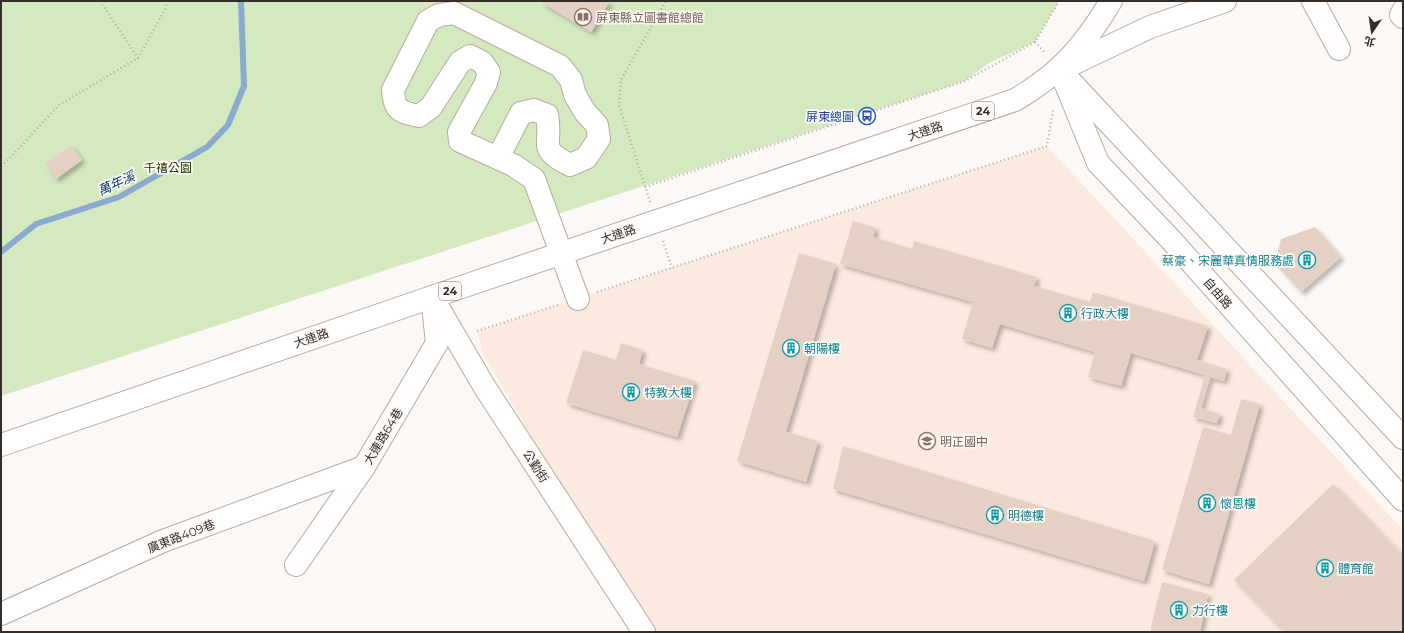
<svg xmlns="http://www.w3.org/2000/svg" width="1404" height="633" viewBox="0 0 1404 633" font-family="Montserrat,'Noto Sans TC',sans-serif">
	<defs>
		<filter id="shadow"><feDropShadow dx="3.5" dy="3.5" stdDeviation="2" flood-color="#0004"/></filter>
	</defs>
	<rect width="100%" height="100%" fill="#fcf8f5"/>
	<path fill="#fbeae0" d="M1047 146 1403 530V632H651L595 546 482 352 478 331Z"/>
	<path fill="#d5e9c1" d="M1 1H1059L1035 42 989 63 965 81 1 396Z"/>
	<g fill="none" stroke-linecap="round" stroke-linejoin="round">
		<path stroke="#8aaacf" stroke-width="6" d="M1 252 36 224 119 197 207 147 228 125 244 86 241 1"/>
	</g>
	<g fill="#e5d1c4" filter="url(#shadow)">
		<path d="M539 1H610L591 32Z"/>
		<path d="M71 145 82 160 56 179 45 164Z"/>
		<path d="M853 221 876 228 873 237 912 249 914 241 1037 277 1034 286 1090 302 1093 292 1208 326 1197 360 1227 369 1224 381 1210 377 1201 408 1220 414 1217 423 1193 417 1205 375 1131 353 1121 386 1088 377 1095 352 1000 324 992 348 962 339 973 302 840 264Z"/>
		<path d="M1315 227 1341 257 1301 292 1275 263 1281 239Z"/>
		<path d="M799 253 836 264 786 432 818 441 806 482 737 461Z"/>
		<path d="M621 343 643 350 639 364 695 381 677 437 566 403 583 350 616 360Z"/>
		<path d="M1241 399 1260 404 1209 584 1162 570 1203 427 1231 435Z"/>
		<path d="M843 446 1155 541 1144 581 833 489Z"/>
		<path d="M1333 484 1403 556V632H1285L1234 580Z"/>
		<path d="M1162 582 1208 594 1200 632H1151V626Z"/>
	</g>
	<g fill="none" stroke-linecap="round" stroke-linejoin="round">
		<g stroke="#bba89c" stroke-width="24">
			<g id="minor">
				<path d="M1313 1 1339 49"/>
				<path d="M1403 11 1401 15 1403 17"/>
				<path d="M1060 70 1098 163 1173 242 1403 500"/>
				<path d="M1060 70 1150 27 1225 1"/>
				<path d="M1069 80 1403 438"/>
				<path d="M498 158 521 113 534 110 547 115C553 145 536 148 570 165L586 158 599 139 597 125 585 112 575 95 571 80 560 66 454 13 439 15 428 21 393 90C394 111 400 112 419 116L431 107 460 62 470 56 482 62 489 72 486 83 459 132 460 141 513 165 534 179 578 299"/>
				<path d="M432 297 484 386 644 632"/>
				<path d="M296 565 364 467 437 343 433 306"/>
				<path d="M1 614 163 541 364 467"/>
			</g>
		</g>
		<g stroke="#bba89c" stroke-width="24">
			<path id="major" d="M1 445 432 297 1015 100C1060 74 1085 45 1111 1"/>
		</g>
		<g stroke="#b3aeaa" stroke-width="2.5" stroke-dasharray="1 3" stroke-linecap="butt">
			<path d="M100 1 138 58"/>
			<path d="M1035 42 1045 53"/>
			<path d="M1 166 10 158 59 105 138 58 166 8 167 1"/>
			<path d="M645 187 965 81 1035 42 1059 1"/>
			<path d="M650 202 619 105 621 80 666 1"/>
			<path d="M663 241 672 268"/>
			<path d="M597 292 1047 146 1053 110"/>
			<path d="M477 331 558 305"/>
		</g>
		<use href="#minor" stroke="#fff" stroke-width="22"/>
		<use href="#major" stroke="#fff" stroke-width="22"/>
	</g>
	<defs>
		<g id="library-ring" transform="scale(0.9)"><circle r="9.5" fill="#fcf8f5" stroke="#8d6e63" stroke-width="1.5"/><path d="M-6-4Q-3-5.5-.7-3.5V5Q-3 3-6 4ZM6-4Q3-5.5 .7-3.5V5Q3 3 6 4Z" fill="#8d6e63"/></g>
		<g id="bus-ring" transform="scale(0.9)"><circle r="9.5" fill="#fcf8f5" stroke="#1a4fb4" stroke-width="1.5"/><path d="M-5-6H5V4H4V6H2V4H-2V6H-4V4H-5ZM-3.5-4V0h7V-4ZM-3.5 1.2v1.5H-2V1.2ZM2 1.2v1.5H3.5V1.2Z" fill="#1a4fb4"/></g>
		<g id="building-ring" transform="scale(0.9)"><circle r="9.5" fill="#fcf8f5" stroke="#0f9aa8" stroke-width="1.5"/><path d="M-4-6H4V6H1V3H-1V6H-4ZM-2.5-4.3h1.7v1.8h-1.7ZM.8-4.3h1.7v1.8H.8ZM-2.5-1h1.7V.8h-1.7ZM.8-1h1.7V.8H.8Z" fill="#0f9aa8"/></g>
		<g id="school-ring" transform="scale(0.9)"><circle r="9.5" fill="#fcf8f5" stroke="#8d6e63" stroke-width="1.5"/><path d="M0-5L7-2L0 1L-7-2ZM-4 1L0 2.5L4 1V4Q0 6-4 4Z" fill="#8d6e63"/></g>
	</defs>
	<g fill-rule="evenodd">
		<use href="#library-ring" x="583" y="17"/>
		<use href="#bus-ring" x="867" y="116"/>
		<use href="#building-ring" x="1307" y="260"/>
		<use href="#building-ring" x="1068" y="313"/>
		<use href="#building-ring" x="791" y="348"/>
		<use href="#building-ring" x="631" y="392"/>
		<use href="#school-ring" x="927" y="441"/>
		<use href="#building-ring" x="1207" y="503"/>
		<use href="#building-ring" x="995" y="515"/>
		<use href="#building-ring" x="1325" y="568"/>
		<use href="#building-ring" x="1179" y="610"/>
	</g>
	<g text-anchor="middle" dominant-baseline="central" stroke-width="3.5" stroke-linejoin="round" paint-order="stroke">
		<g fill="#fcf8f5" stroke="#706a66" stroke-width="1">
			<rect x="972" y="102" width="22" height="18" rx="3"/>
			<rect x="439" y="282" width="22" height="18" rx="3"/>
		</g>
		<g font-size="11" font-weight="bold" fill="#342d28">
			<text x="983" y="111">24</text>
			<text x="450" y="291">24</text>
		</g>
		<g font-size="12" fill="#785e54" stroke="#fcf8f5" text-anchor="start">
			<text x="596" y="17">屏東縣立圖書館總館</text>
			<text x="940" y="441">明正國中</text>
		</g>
		<g font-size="12" fill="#164399" stroke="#fcf8f5" text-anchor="end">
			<text x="854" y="116">屏東總圖</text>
		</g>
		<g font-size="12" fill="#342d28" stroke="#fcf8f5">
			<text transform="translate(925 131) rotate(-19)">大連路</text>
			<text transform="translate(618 234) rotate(-19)">大連路</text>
			<text transform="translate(1218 293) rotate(49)">自由路</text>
			<text transform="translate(311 338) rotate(-19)">大連路</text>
			<text transform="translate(383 436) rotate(-59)">大連路64巷</text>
			<text transform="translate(536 466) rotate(57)">公勤街</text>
			<text transform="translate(181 536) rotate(-21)">廣東路409巷</text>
		</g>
		<g font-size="12" fill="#213403" stroke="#fcf8f5">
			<text x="168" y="167">千禧公園</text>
		</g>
		<g font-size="12" fill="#0d838f" stroke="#fcf8f5" text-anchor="start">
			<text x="1294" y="260" text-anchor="end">蔡豪、宋麗華真情服務處</text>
			<text x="1081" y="313">行政大樓</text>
			<text x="804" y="348">朝陽樓</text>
			<text x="644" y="392">特教大樓</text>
			<text x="1220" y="503">懷恩樓</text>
			<text x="1008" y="515">明德樓</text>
			<text x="1338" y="568">體育館</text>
			<text x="1192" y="610">力行樓</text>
		</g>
		<g font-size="13" font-style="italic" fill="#0f3d6b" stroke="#fcf8f5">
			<text transform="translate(116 183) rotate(-25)">萬年溪</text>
		</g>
	</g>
	<rect width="1404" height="633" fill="none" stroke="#342d28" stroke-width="4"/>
	<g transform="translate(1372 32) rotate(193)" stroke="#fcf8f5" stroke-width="3" paint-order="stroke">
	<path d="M0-3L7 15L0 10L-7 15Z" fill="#342d28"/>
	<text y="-6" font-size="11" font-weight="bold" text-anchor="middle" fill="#342d28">北</text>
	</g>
</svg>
